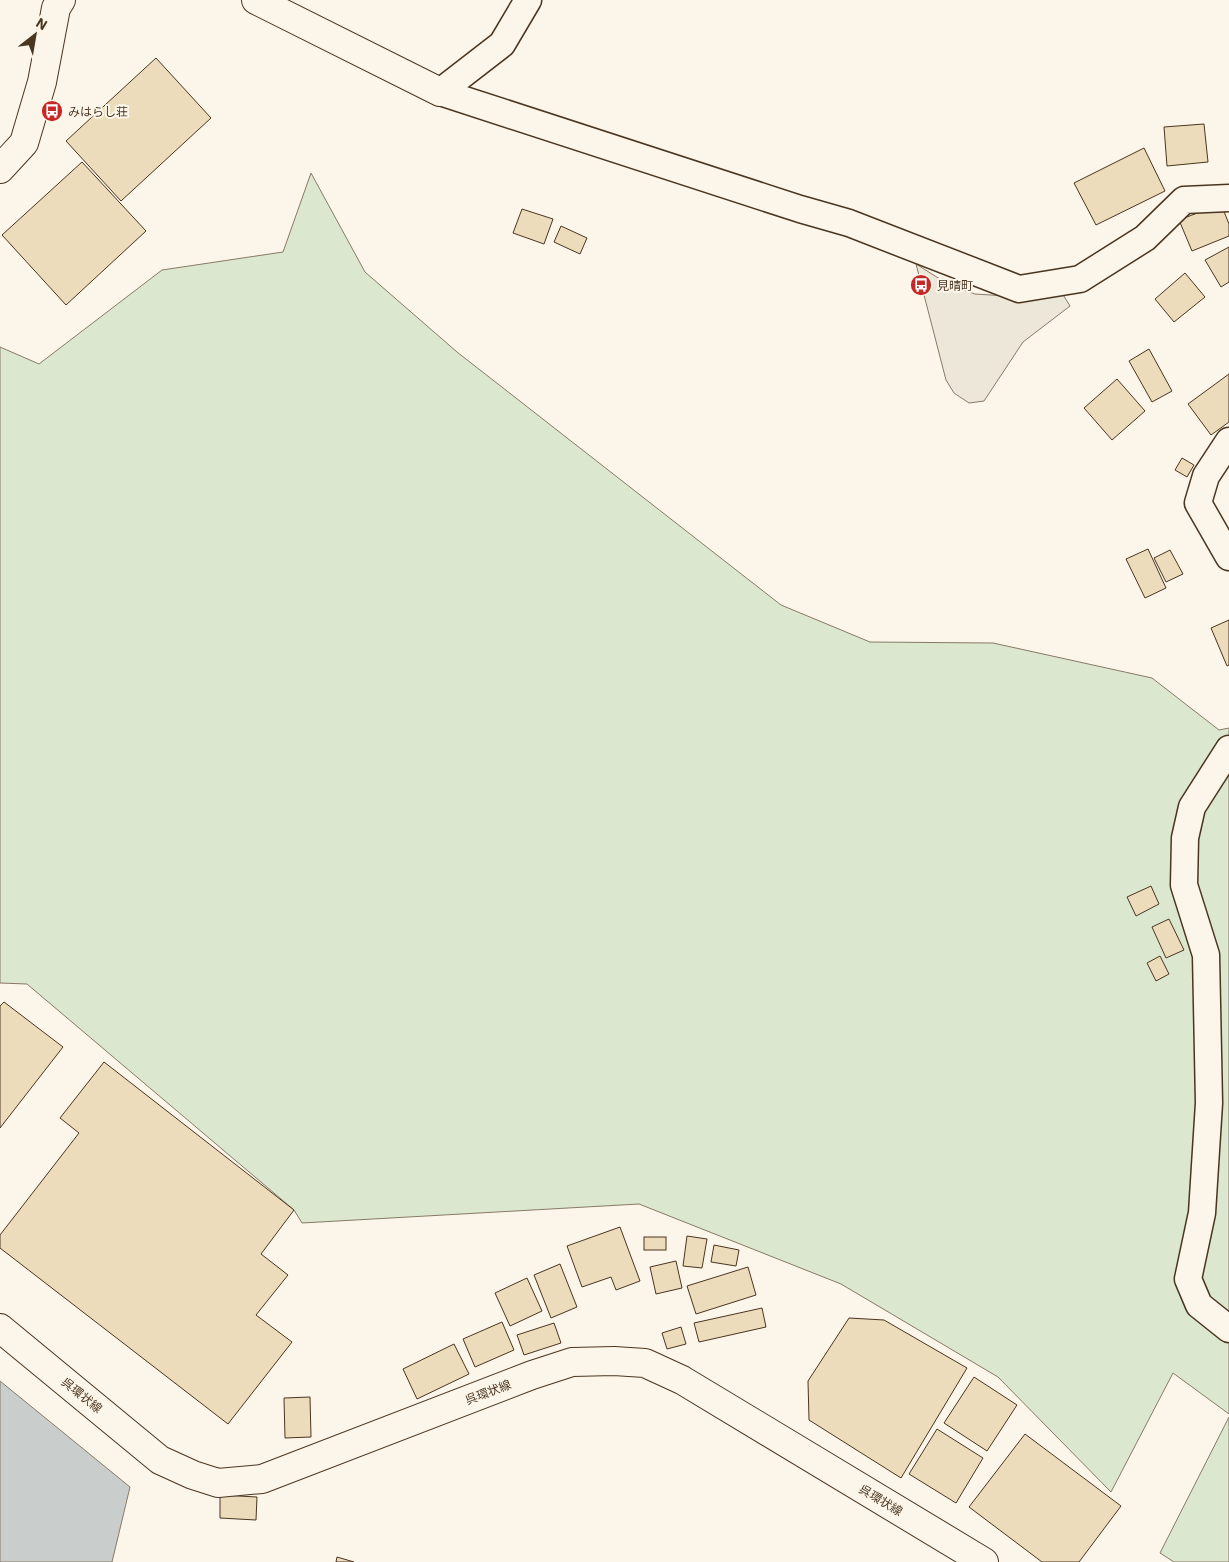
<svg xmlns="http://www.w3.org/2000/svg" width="1229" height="1562" viewBox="0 0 1229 1562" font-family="'IBM Plex Sans','Noto Sans JP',sans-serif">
	<rect width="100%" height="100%" fill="#fbf6e9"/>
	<g fill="#dce7d0" stroke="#887966">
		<path d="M311 173 365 272 457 352 781 605 870 642 993 643 1152 678 1219 730 1229 728V1414L1173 1373 1111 1492 998 1377 841 1284 639 1204 302 1223 294 1210 27 984 0 983V347L39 364 162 270 283 252Z"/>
		<path d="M1229 1417V1562H1174L1160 1553Z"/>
	</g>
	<path fill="#ede7d9" stroke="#887966" d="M916 264 951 286 975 294 1023 297 1062 293 1070 306 1023 342 984 401 969 403 954 393 946 380Z"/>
	<path fill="#c9cecd" stroke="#887966" d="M0 1381 130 1487 112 1562H0Z"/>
	<g fill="#ecdcbc" stroke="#4a3520">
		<path d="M156 58 211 118 121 201 66 141Z"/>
		<path d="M1204 124 1208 162 1167 166 1164 127Z"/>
		<path d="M1144 148 1165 191 1096 225 1074 183Z"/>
		<path d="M82 162 146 231 66 305 2 235Z"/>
		<path d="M1221 204 1229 224V236L1192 251 1179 220Z"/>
		<path d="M522 209 553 219 544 244 513 233Z"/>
		<path d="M561 226 587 238 580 254 554 242Z"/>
		<path d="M1229 247V282L1221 287 1205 260Z"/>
		<path d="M1185 273 1205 297 1174 322 1155 299Z"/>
		<path d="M1149 349 1172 391 1152 402 1129 361Z"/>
		<path d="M1229 374V422L1211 435 1188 404Z"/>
		<path d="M1117 379 1145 411 1112 440 1084 408Z"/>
		<path d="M1182 458 1194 465 1187 477 1175 470Z"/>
		<path d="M1148 549 1166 588 1145 598 1126 559Z"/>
		<path d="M1170 550 1183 574 1166 582 1154 558Z"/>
		<path d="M1229 620V665L1227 666 1211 628Z"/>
		<path d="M1151 886 1159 904 1136 916 1127 897Z"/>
		<path d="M1169 919 1184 950 1166 958 1152 927Z"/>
		<path d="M1160 956 1169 974 1156 981 1147 963Z"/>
		<path d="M4 1002 63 1047 0 1128V1006Z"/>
		<path d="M104 1062 294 1210 261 1254 288 1275 256 1315 292 1342 228 1424 0 1248V1235L79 1133 60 1118Z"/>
		<path d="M620 1227 640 1281 616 1290 611 1277 582 1287 567 1246Z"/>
		<path d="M687 1236 707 1239 702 1268 683 1266Z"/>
		<rect x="644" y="1237" width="22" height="13"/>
		<path d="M714 1245 739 1250 736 1266 711 1262Z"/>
		<path d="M676 1261 682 1288 656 1294 650 1267Z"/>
		<path d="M560 1264 577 1307 551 1318 534 1275Z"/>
		<path d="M748 1267 756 1295 696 1314 687 1286Z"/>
		<path d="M527 1278 542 1311 510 1326 495 1293Z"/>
		<path d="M762 1308 766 1327 699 1342 694 1323Z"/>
		<path d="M849 1318 884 1320 967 1368 901 1478 809 1420 808 1381Z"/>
		<path d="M502 1322 514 1350 475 1367 463 1339Z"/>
		<path d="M554 1323 561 1343 524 1355 517 1335Z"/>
		<path d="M681 1327 686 1344 667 1349 662 1333Z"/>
		<path d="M454 1344 469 1374 417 1399 403 1369Z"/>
		<path d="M974 1377 1017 1405 987 1451 944 1423Z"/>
		<path d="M310 1397 311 1437 285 1438 284 1398Z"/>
		<path d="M937 1429 983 1458 956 1503 909 1474Z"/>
		<path d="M1025 1434 1121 1506 1079 1562H1042L969 1507Z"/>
		<path d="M220 1495 257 1497 256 1520 220 1518Z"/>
		<path d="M337 1557 354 1562H336Z"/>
	</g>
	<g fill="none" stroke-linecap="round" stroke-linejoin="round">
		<g stroke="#4a3520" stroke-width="29">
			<g id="street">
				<path d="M440 92 800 209 849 223 1019 289 1080 279 1145 238 1184 200 1229 198"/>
				<path d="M440 92 502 44 528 0"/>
				<path d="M1229 441 1206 476 1198 503 1229 557"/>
				<path d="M1229 749 1192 807 1185 838 1184 885 1206 955 1209 1103 1202 1213 1188 1279 1199 1305 1229 1329"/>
			</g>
		</g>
		<g stroke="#4a3520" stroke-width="30">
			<g id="secondary">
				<path d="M256 0 440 92"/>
				<path d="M0 169 24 143 42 82 56 8 61 0"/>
			</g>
		</g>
		<g stroke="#4a3520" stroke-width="30">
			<path id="primary" d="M0 1328 160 1460 193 1475 218 1483 262 1479 532 1375 572 1362 614 1361 645 1363 682 1380 984 1562"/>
		</g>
		<use href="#street" stroke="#fbf6e9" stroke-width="26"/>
		<use href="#secondary" stroke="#fbf6e9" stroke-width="28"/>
		<use href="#primary" stroke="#fbf6e9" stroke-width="28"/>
	</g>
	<defs>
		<g id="bus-disc" transform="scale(1.125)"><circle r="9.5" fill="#c62828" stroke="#fbf6e9"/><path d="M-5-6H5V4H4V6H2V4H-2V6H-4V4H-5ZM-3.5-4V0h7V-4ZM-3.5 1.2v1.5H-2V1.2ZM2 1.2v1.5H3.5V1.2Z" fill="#fff"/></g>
	</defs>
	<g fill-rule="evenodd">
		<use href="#bus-disc" x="52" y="111"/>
		<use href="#bus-disc" x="921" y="285"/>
	</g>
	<g text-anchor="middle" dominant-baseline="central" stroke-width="4" stroke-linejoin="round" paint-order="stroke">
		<g font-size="12" fill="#4a3520" stroke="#fbf6e9" text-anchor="start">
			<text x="68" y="111">みはらし荘</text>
			<text x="937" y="285">見晴町</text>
		</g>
		<g font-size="12" fill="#4a3520" stroke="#fbf6e9">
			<text transform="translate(488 1392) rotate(-21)">呉環状線</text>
			<text transform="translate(82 1395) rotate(39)">呉環状線</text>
			<text transform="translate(881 1500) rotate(31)">呉環状線</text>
		</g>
	</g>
	<g transform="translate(35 35) rotate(31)" stroke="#fbf6e9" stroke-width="4" paint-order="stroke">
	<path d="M0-4L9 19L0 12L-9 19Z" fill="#4a3520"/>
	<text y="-8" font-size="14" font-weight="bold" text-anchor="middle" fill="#4a3520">N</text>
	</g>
</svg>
